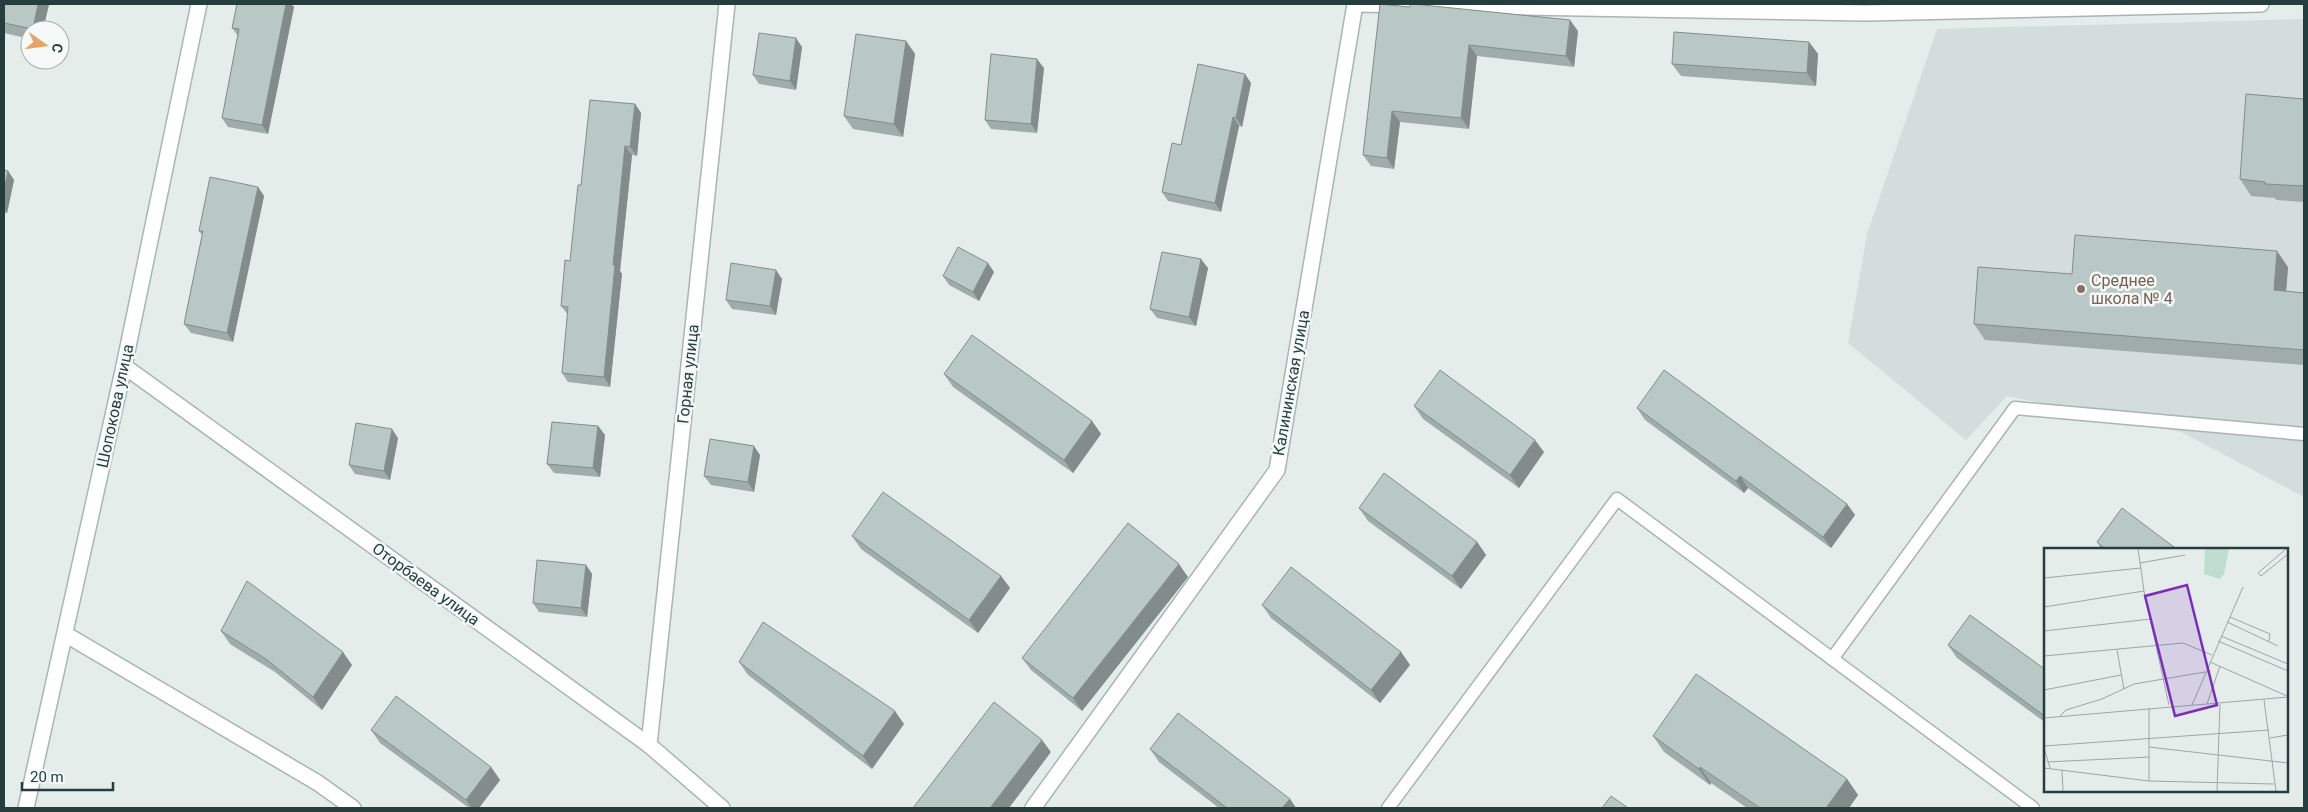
<svg xmlns="http://www.w3.org/2000/svg" width="2308" height="812" viewBox="0 0 2308 812" font-family="Roboto,sans-serif">
	<rect width="100%" height="100%" fill="#e5edeb"/>
	<path fill="#d3dddb" d="M2304 19V497L2181 432 2007 396 1966 440 1848 343 1867 234 1937 29Z"/>
	<g fill="none" stroke-linecap="round" stroke-linejoin="round">
		<g stroke="#a8b5b3" stroke-width="15">
			<g id="lane">
				<path d="M1832 659 2015 408 2304 434"/>
				<path d="M1388 808 1617 499 2033 808"/>
			</g>
		</g>
		<g stroke="#a8b5b3" stroke-width="18">
			<g id="street">
				<path d="M1355 4 1866 13 2261 4"/>
				<path d="M124 366 649 745 722 808"/>
				<path d="M65 634 318 783 353 808"/>
				<path d="M649 745 727 4"/>
				<path d="M1033 808 1277 470 1355 4"/>
			</g>
		</g>
		<g stroke="#a4b8b5" stroke-width="18">
			<path id="secondary" d="M26 808 124 366 199 4"/>
		</g>
		<use href="#lane" stroke="#fff" stroke-width="12"/>
		<use href="#street" stroke="#fff" stroke-width="15"/>
		<use href="#secondary" stroke="#fff" stroke-width="15"/>
	</g>
	<g fill="#a0aca9">
		<path d="M4 4H49L43 30H30V39L4 33Z"/>
		<path d="M237 4H291L294 7 268 134 228 127 222 118 238 36 232 28Z"/>
		<path d="M1380 4 1578 31 1574 67 1477 56 1469 129 1400 122 1394 169 1371 166 1363 155Z"/>
		<path d="M906 41 915 54 903 137 853 129 844 116Z"/>
		<path d="M1809 42 1818 54 1816 86 1681 76 1672 64Z"/>
		<path d="M802 47 796 90 759 84 753 75Z"/>
		<path d="M1044 68 1037 133 991 129 985 120Z"/>
		<path d="M1251 83 1242 127 1239 126 1221 212 1168 201 1162 192 1181 145Z"/>
		<path d="M2304 99V202L2276 200 2275 198 2251 196 2240 179Z"/>
		<path d="M635 104 641 113 637 156 632 155 620 271 622 274 610 387 568 382 562 373 568 315 561 306 570 261 581 185Z"/>
		<path d="M4 170 8 171 14 180 7 213H4Z"/>
		<path d="M258 187 264 196 233 342 191 333 184 324 202 235 199 231Z"/>
		<path d="M2288 267 2286 291 2304 293V365L1985 340 1974 324 2072 274Z"/>
		<path d="M1208 268 1196 326 1157 318 1150 309Z"/>
		<path d="M994 272 979 301 949 285 943 276Z"/>
		<path d="M782 279 776 315 732 309 726 300Z"/>
		<path d="M944 374 1092 421 1101 434 1073 473 953 387Z"/>
		<path d="M1414 406 1544 452 1519 488 1423 419Z"/>
		<path d="M1637 408 1847 504 1855 515 1831 548 1748 488 1744 493 1645 420Z"/>
		<path d="M598 426 605 435 600 477 554 473 547 464Z"/>
		<path d="M398 438 390 480 355 474 349 465Z"/>
		<path d="M760 455 754 492 711 485 704 476Z"/>
		<path d="M1359 508 1477 542 1486 555 1461 589 1368 521Z"/>
		<path d="M852 536 1001 576 1010 588 978 633 861 549Z"/>
		<path d="M2097 542 2178 550H2102Z"/>
		<path d="M586 565 592 574 587 617 539 612 533 603Z"/>
		<path d="M1188 577 1082 711 1031 670 1022 658Z"/>
		<path d="M1262 605 1401 652 1410 665 1380 703 1271 618Z"/>
		<path d="M221 631 352 665 322 710 275 672 230 644Z"/>
		<path d="M1948 645 2046 670V723L1957 658Z"/>
		<path d="M739 662 904 724 872 769 748 675Z"/>
		<path d="M371 730 491 767 500 780 479 808H469L380 743Z"/>
		<path d="M1653 736 1847 779 1858 795 1849 808H1747L1711 783 1710 785 1664 752Z"/>
		<path d="M1150 749 1290 799 1296 808H1219L1159 762Z"/>
	</g>
	<g fill="#828c8a">
		<path d="M38 4H49L43 30H33V29Z"/>
		<path d="M286 4H291L294 7 268 134 262 125Z"/>
		<path d="M1570 20 1578 31 1574 67 1566 56Z"/>
		<path d="M796 38 802 47 796 90 790 81Z"/>
		<path d="M906 41 915 54 903 137 894 124Z"/>
		<path d="M1809 42 1818 54 1816 86 1807 73Z"/>
		<path d="M1469 45 1477 56 1469 129 1461 118Z"/>
		<path d="M1037 59 1044 68 1037 133 1031 124Z"/>
		<path d="M1245 74 1251 83 1242 127 1236 118Z"/>
		<path d="M635 104 641 113 637 156 630 147Z"/>
		<path d="M1392 111 1400 122 1394 169 1387 158Z"/>
		<path d="M1233 117 1239 126 1221 212 1215 203Z"/>
		<path d="M625 146 632 155 620 271 622 274 610 387 604 377 613 265Z"/>
		<path d="M8 171 14 180 7 213 4 208V191Z"/>
		<path d="M258 187 264 196 233 342 227 333Z"/>
		<path d="M2277 251 2288 267 2285 306 2274 290Z"/>
		<path d="M1201 259 1208 268 1196 326 1189 317Z"/>
		<path d="M988 263 994 272 979 301 973 292Z"/>
		<path d="M776 270 782 279 776 315 770 306Z"/>
		<path d="M1092 421 1101 434 1073 473 1064 460Z"/>
		<path d="M598 426 605 435 600 477 593 468Z"/>
		<path d="M392 429 398 438 390 480 384 471Z"/>
		<path d="M1535 440 1544 452 1519 488 1510 475Z"/>
		<path d="M754 446 760 455 754 492 748 482Z"/>
		<path d="M1740 476 1748 488 1744 493 1736 481Z"/>
		<path d="M1847 504 1855 515 1831 548 1823 537Z"/>
		<path d="M1477 542 1486 555 1461 589 1452 576Z"/>
		<path d="M1179 564 1188 577 1082 711 1073 698Z"/>
		<path d="M586 565 592 574 587 617 581 608Z"/>
		<path d="M1001 576 1010 588 978 633 969 620Z"/>
		<path d="M343 652 352 665 322 710 313 697Z"/>
		<path d="M1401 652 1410 665 1380 703 1371 690Z"/>
		<path d="M895 711 904 724 872 769 863 756Z"/>
		<path d="M1042 740 1051 752 1009 808H990Z"/>
		<path d="M491 767 500 780 479 808H472L466 800Z"/>
		<path d="M1700 767 1711 783 1710 785 1699 769Z"/>
		<path d="M1847 779 1858 795 1849 808H1826Z"/>
		<path d="M1290 799 1296 808H1282Z"/>
	</g>
	<g fill="#bac8c5" stroke="#828c8a">
		<path d="M4 4H38L33 29 4 23Z"/>
		<path d="M237 4H286L262 125 222 118 239 29 232 28Z"/>
		<path d="M1380 4 1410 7V4H1413L1570 20 1566 56 1469 45 1461 118 1392 111 1387 158 1363 155Z"/>
		<path d="M1674 32 1809 42 1807 73 1672 64Z"/>
		<path d="M759 33 796 38 790 81 753 75Z"/>
		<path d="M856 34 906 41 894 124 844 116Z"/>
		<path d="M991 54 1037 59 1031 124 985 120Z"/>
		<path d="M1198 64 1245 74 1236 118 1233 117 1215 203 1162 192 1172 143 1181 145Z"/>
		<path d="M2246 94 2304 99V186L2265 184V182L2240 179Z"/>
		<path d="M590 100 635 104 630 147 625 146 613 265H615L604 377 562 373 568 307 561 306 565 260 570 261 578 185H581Z"/>
		<path d="M4 170 8 171 4 191Z"/>
		<path d="M210 177 258 187 227 333 184 324 203 231H199Z"/>
		<path d="M2075 235 2277 251 2274 290 2304 293V350L1974 324 1978 267 2072 274Z"/>
		<path d="M958 247 988 263 973 292 943 276Z"/>
		<path d="M1162 252 1201 259 1189 317 1150 309Z"/>
		<path d="M731 263 776 270 770 306 726 300Z"/>
		<path d="M972 335 1092 421 1064 460 944 374Z"/>
		<path d="M1440 370 1535 440 1510 475 1414 406Z"/>
		<path d="M1664 370 1847 504 1823 537 1740 476 1736 481 1637 408Z"/>
		<path d="M552 422 598 426 593 468 547 464Z"/>
		<path d="M356 423 392 429 384 471 349 465Z"/>
		<path d="M710 439 754 446 748 482 704 476Z"/>
		<path d="M1384 473 1477 542 1452 576 1359 508Z"/>
		<path d="M883 492 1001 576 969 620 852 536Z"/>
		<path d="M2122 508 2178 550H2106L2097 542Z"/>
		<path d="M1128 523 1179 564 1073 698 1022 658Z"/>
		<path d="M537 560 586 565 581 608 533 603Z"/>
		<path d="M1291 567 1401 652 1371 690 1262 605Z"/>
		<path d="M247 581 343 652 313 697 266 659 221 631Z"/>
		<path d="M1970 615 2046 670V717L1948 645Z"/>
		<path d="M763 622 895 711 863 756 739 662Z"/>
		<path d="M1696 674 1847 779 1826 808H1760L1700 767 1699 769 1653 736Z"/>
		<path d="M396 696 491 767 466 800 371 730Z"/>
		<path d="M994 702 1042 740 990 808H913Z"/>
		<path d="M1178 713 1290 799 1282 808H1227L1150 749Z"/>
		<path d="M1611 796 1628 808H1602Z"/>
	</g>
	<circle fill="#8d6e63" stroke="#f5faf8" stroke-width="2" cx="2081" cy="289" r="5"/>
	<g text-anchor="middle" dominant-baseline="central" stroke-width="5" stroke-linejoin="round" paint-order="stroke">
		<g font-size="16" fill="#785e54" stroke="#f5faf8" text-anchor="start">
			<text x="2091" y="280">Среднее<tspan x="2091" dy="18">школа № 4</tspan></text>
		</g>
		<g font-size="16" fill="#253e3d" stroke="#f5faf8">
			<text transform="translate(688 374) rotate(-84)">Горная улица</text>
			<text transform="translate(1291 383) rotate(-80)">Калининская улица</text>
			<text transform="translate(115 406) rotate(-78)">Шопокова улица</text>
			<text transform="translate(426 584) rotate(36)">Оторбаева улица</text>
		</g>
	</g>
	<g transform="translate(2044 548)">
		<rect width="244" height="244" fill="#e5edeb"/>
		<path d="M161 0H185L180 26 176 31 160 26Z" fill="#bfddce"/>
		<path fill="none" stroke="#98a7a5" stroke-width="1" d="M94 0 100 43 125 157M96 15 141 7M214 25 217 28 244 6M214 25 243 0M0 30 97 20M0 59 100 43M186 69 226 86 225 93M183 74 234 98M0 83 107 71M177 88 244 116M174 93 244 123M73 102 80 141M0 108 139 95 168 107M166 114 243 148M0 142 77 127M220 152 232 243M163 156 176 118M148 157 199 39M16 168 22 162 58 151 90 136 161 124M0 170 244 149M226 190 244 187M0 198 225 182M105 199 244 215M0 200 6 220M3 214 105 209M0 220 105 233 230 236M18 222 19 243M105 233V160M173 243 176 156"/>
		<path fill="#7b2cbf" fill-opacity="0.15" stroke="#7b2cbf" stroke-width="2.5" d="M143 37 173 157 131 168 101 48Z"/>
		<rect width="244" height="244" fill="none" stroke="#253e3d" stroke-width="2.5"/>
	</g>
	<rect width="2308" height="812" fill="none" stroke="#253e3d" stroke-width="10"/>
	<g transform="translate(45 45) rotate(104)"><circle r="24" fill="#f5faf8" stroke="#a2afad"/>
	<path d="M0-4L9 19L0 12L-9 19Z" fill="#eaa366"/>
	<text y="-8" font-size="14" font-weight="bold" text-anchor="middle" fill="#253e3d">С</text>
	</g>
	<path d="M22 782v8h91v-8" fill="none" stroke="#253e3d" stroke-width="2.5"/>
	<text x="30" y="782" font-size="15" fill="#253e3d" stroke="#f5faf8" stroke-width="4" paint-order="stroke">20 m</text>
</svg>
